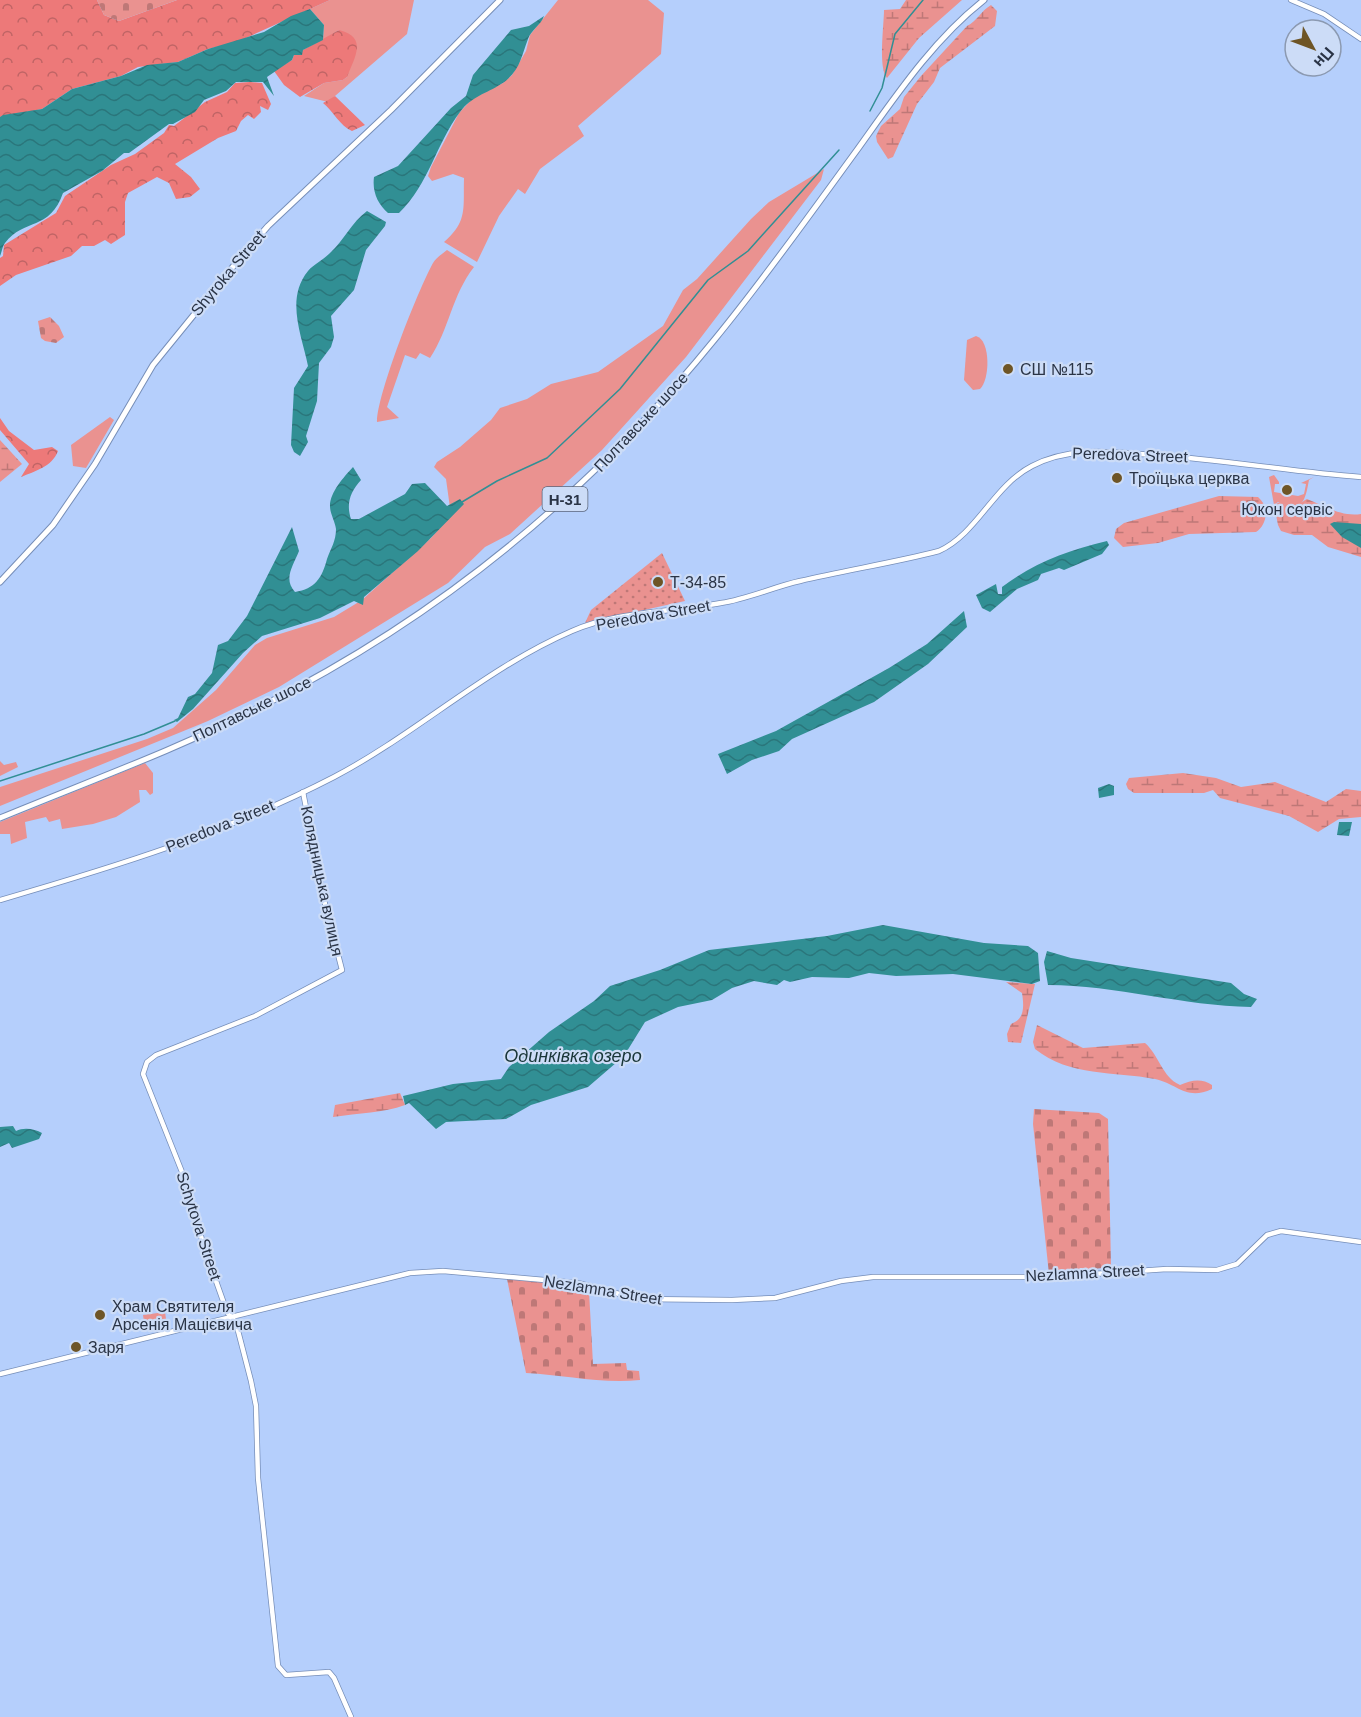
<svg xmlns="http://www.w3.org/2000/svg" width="1361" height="1717" viewBox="0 0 1361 1717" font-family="Arial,sans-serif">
	<defs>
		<pattern id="forest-crowns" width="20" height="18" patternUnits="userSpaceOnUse" patternTransform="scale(1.5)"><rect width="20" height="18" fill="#ed7979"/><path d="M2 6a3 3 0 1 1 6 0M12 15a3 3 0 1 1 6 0" fill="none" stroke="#c06465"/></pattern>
		<pattern id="wetland-marsh" width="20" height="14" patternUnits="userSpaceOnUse" patternTransform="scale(1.5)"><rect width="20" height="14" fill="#ea9290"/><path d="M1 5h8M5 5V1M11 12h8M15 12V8" fill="none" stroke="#be7877"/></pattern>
		<pattern id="cemetery-stones" width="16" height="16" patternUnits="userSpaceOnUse" patternTransform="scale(1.5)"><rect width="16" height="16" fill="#ea9290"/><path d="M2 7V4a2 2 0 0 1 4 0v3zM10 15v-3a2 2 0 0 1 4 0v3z" fill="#be7877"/></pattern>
		<pattern id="park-dots" width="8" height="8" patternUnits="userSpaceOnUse" patternTransform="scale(1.5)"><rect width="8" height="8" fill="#ea9290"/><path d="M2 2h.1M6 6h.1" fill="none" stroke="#be7877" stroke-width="1.8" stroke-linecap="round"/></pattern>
		<pattern id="water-waves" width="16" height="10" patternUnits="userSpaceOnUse" patternTransform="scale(1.5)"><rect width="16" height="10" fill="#318f94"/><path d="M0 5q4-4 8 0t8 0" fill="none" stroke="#2a767b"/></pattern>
	</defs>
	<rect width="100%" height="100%" fill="#b5cffc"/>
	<g fill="#ea9290">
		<path d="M330 0H414L407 34 328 102 304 96 324 83 343 80 347 77 339 30 323 40 324 25 310 9Z"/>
		<path d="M558 0H648L664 13 661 54 578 126 584 136 540 169 525 194 518 189 499 216 477 262 444 242C468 221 463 208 464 178L453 174 432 181 428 176 431 167 459 113 472 99 503 83 512 75 526 51 530 35Z"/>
		<path d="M824 169 821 180 686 357 602 450 510 534 485 547 448 583 279 687 208 721 0 806V787L147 739 173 728 216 690 255 645 267 638 334 617 362 600 431 538 451 515 446 479 434 467 437 462 460 447 491 420 500 408 527 399 551 384 598 372 663 326 683 290 697 279 751 219 769 202Z"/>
		<path d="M447 250 474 267C452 295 449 330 430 358L420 353 416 359 405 355 387 407 399 418 377 422C377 394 418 290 433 263 436 258 442 254 447 250Z"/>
		<path d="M976 336C991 340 990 380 980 389L973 390 964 380 967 340Z"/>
		<path d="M110 417 114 420 86 468 73 466 71 445Z"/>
		<path d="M1274 475 1279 482V484H1275L1274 492 1298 496 1304 494 1306 484 1301 483 1314 477 1309 480C1305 501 1303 513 1278 502L1274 505 1269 477Z"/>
		<path d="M0 761 4 765 16 762 18 767 0 776Z"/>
		<path d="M145 763 153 773V793L150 795 146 790H139L140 802 116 817 93 824 62 829 60 819 49 822 46 817 25 822 27 838 11 844 10 834H0V822Z"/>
		<path d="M165 1312 166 1319 144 1322 143 1315Z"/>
	</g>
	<g fill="url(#forest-crowns)">
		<path d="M0 0H97L104 15 119 21 177 0H330L237 42 208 49 178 62 138 67 121 76 72 89 42 109 0 117Z"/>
		<path d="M339 30C368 37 355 57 347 77L343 80 324 83 300 97 284 85 274 71 292 60 294 55Z"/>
		<path d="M250 82 262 83 271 104 268 110 260 106 261 112 254 119 248 115 241 121 236 131 218 138 175 164 191 177 200 189 190 197 176 199 169 183 157 177 128 193 125 202V235L111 244 105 240 94 246H82L71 256 16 275 0 286V258L3 256 4 245 56 213 65 196 111 165 135 154 164 133 169 125 174 126 205 102 227 92 235 83Z"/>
		<path d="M335 96 365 125 352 131C340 126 333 111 323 103Z"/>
		<path d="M0 418 9 431 34 450 52 447 58 451C52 467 35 471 21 477L29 464 0 430Z"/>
	</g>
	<g fill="url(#wetland-marsh)">
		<path d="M906 0H962L919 38 887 78C878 68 884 25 884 10L900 9Z"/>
		<path d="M991 5 997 11 995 26 940 68 934 82 917 104 893 157 888 159 877 142 876 136 881 126 900 109 904 97 921 76 967 26C977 21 981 11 991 5Z"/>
		<path d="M0 440 22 464 0 482Z"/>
		<path d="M1219 496 1258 497C1270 507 1267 525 1256 532L1189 534 1158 543 1123 547 1114 538 1116 529 1124 523Z"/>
		<path d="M1307 499C1325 506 1341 517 1361 514V557L1328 547 1312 535H1294L1281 531 1278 525 1274 505 1280 502C1292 509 1297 505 1307 499Z"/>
		<path d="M1183 773 1216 778 1241 787 1275 782 1326 802 1346 789 1361 791V817L1339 819 1318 832 1289 816 1220 798 1213 790 1204 793H1134L1128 789 1126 784 1129 778Z"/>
		<path d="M1006 982 1035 984 1021 1043 1008 1042 1007 1034 1011 1024C1025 1019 1024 1006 1022 993Z"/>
		<path d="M1037 1025 1083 1048 1145 1043C1159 1055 1162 1077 1180 1085 1191 1080 1202 1078 1212 1085V1089C1186 1101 1178 1084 1155 1079 1114 1071 1070 1077 1035 1049L1033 1042Z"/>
		<path d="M400 1093 405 1105C383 1113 359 1113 333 1117L335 1105Z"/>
	</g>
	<g fill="url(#cemetery-stones)">
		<path d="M97 0H177L119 21 104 15Z"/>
		<path d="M50 317 59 326 64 337 56 343 45 341 41 338 38 321Z"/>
		<path d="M1034 1109 1099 1113 1108 1119 1111 1267 1049 1274 1033 1124Z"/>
		<path d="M507 1279 578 1286 589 1291 593 1364 626 1363 627 1370 639 1371 640 1380C602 1384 564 1375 526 1373Z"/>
	</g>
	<path fill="url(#park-dots)" d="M662 553 685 601 585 623 591 610Z"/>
	<g fill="url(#water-waves)">
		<path d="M310 9 324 25 323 40 303 50 302 55H294L292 60 267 77 274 96 263 82H236L226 91 204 100 195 112 173 124H169L129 153H124L102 171 63 193C50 231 24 218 5 243 2 247 2 252 0 256V117L3 115 42 109 72 89 121 76 147 65 178 62 208 49 264 32 291 16Z"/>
		<path d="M544 16C541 25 531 30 528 39 521 57 520 72 501 84 486 94 472 96 460 112 436 144 429 184 399 213H388C378 204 372 192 374 177L398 166 451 108 466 96 473 75 511 30 529 26Z"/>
		<path d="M367 211 386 222 385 226 366 250 354 290 331 316 334 337 331 347 319 363 317 401 306 436 308 442 300 456 294 452 291 445 294 388 308 366C302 336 285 299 308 271 314 264 323 260 330 253 344 240 351 223 367 211Z"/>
		<path d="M353 467 361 480C350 492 346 504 351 519H359L405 494 412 484 425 483 447 506 460 499 464 504 418 551 364 597 363 605 354 601 320 618 262 636 243 653 193 709 177 722 174 720 178 718 188 697 195 694 212 673 218 645 228 641 247 616 292 527 299 551C293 566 283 579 295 592 315 589 322 578 327 559 331 548 336 541 336 529 335 521 330 514 330 506 330 492 344 477 353 467Z"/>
		<path d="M1334 522 1361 524V548L1342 537 1330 524Z"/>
		<path d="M1107 541 1109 545 1102 554 1064 570 1059 568 1041 574 1038 580 1017 589 990 612 982 608 976 595 996 584 998 594H1002V587C1036 562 1066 551 1107 541Z"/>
		<path d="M964 611 967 627 928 664 874 702 792 739 779 751 752 760 727 774 718 754 776 731 889 668 927 644Z"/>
		<path d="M1109 784 1114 786V795L1099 798 1098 788Z"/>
		<path d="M1339 822H1352L1349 836 1337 835Z"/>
		<path d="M883 925 984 943 1028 946 1038 953 1040 981 1032 984 953 974 896 976 869 973 849 978 812 977 790 982 784 980 777 985 754 981 732 988 712 1000 678 1007 645 1022 624 1056 588 1087 531 1105 506 1119 446 1122 436 1129 409 1103 405 1105 403 1096 453 1084 501 1079 509 1067 549 1032 594 1001 610 986 660 970 709 950 827 936Z"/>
		<path d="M1047 951 1071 958 1231 983 1244 994 1257 999 1251 1007C1183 1006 1116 985 1048 985L1044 962Z"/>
		<path d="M13 1126 16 1131C24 1127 35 1129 42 1133L39 1139 12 1148 9 1143 0 1147V1127Z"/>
	</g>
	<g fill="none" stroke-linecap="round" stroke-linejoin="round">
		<g stroke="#318f94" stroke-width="1.5">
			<path d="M870 111 882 88 895 34 923 0"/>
			<path d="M462 502 497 481 547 458 620 389 708 280 748 251 839 150"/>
			<path d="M0 781 144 734 175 721"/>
		</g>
		<g stroke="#768eb8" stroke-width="6">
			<g id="tertiary">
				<path d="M1291 0 1324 14 1361 39"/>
				<path d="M303 792 324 900 342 970 255 1016 156 1055 147 1062 143 1074 184 1177 205 1250 227 1312 236 1323 251 1381 256 1406 258 1478 278 1666 286 1675 329 1672 334 1678 351 1717"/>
				<path d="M0 900C114 867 228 832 334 777 416 734 486 668 572 631 618 611 673 612 721 603 748 599 773 587 800 581 846 570 893 563 939 551 978 533 993 486 1032 466 1069 446 1112 452 1152 455 1222 459 1291 472 1361 477"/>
				<path d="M0 1374 410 1273 443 1271 578 1283 638 1299 732 1300 775 1298 841 1281 873 1277H1049L1167 1269 1217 1270 1237 1264 1267 1235 1281 1231 1361 1242"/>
			</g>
		</g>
		<g stroke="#768eb8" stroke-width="7">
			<path id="secondary" d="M0 582 53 525 95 464 153 365 236 263 268 226 391 110 500 0"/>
		</g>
		<g stroke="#768eb8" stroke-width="7">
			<path id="primary" d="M0 818C87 782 176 750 260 707 438 618 590 493 715 339 765 278 811 213 857 150 895 97 933 40 984 0"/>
		</g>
		<use href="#tertiary" stroke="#fff" stroke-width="4.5"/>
		<use href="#secondary" stroke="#fff" stroke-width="5"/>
		<use href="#primary" stroke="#fff" stroke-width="5"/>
	</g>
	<g fill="#6e5526" stroke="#ccdcf7" stroke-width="2">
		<circle cx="1008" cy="369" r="6"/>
		<circle cx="1117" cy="478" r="6"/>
		<circle cx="1287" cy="490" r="6"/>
		<circle cx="658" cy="582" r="6"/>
		<circle cx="100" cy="1315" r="6"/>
		<circle cx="76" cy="1347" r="6"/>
	</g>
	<g text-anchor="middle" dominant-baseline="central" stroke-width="4.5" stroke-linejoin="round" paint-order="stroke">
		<rect fill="#ccdcf7" stroke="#5b667b" stroke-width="1.5" x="542.5" y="487" width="45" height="24" rx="4.5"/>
		<g font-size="15" font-weight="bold" fill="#2a3446">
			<text x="565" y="499">Н-31</text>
		</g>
		<g font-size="16" fill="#2a3446" stroke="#ccdcf7">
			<text transform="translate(228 273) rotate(-50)">Shyroka Street</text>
			<text transform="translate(641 422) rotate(-47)">Полтавське шосе</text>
			<text transform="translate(1130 455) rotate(2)">Peredova Street</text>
			<text transform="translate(653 615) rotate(-10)">Peredova Street</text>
			<text transform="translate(252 709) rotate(-26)">Полтавське шосе</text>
			<text transform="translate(220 826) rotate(-22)">Peredova Street</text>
			<text transform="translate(322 881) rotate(78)">Колядницька вулиця</text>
			<text transform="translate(199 1226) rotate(72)">Schytova Street</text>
			<text transform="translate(1085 1273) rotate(-3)">Nezlamna Street</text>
			<text transform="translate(603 1290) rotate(9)">Nezlamna Street</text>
		</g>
		<g font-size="16" fill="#2a3446" stroke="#ccdcf7" text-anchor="start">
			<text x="1020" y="369">СШ №115</text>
			<text x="1129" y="478">Троїцька церква</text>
			<text x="1287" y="509" text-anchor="middle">Юкон сервіс</text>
			<text x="670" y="582">Т-34-85</text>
			<text x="112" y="1306">Храм Святителя<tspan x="112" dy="18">Арсенія Мацієвича</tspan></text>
			<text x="88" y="1347">Заря</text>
		</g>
		<g font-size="18" font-style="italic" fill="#193638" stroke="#ccdcf7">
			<text x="573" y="1056">Одинківка озеро</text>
		</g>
	</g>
	<g transform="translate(1313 48) rotate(131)"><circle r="28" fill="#ccdcf7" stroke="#8b99b0" stroke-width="1.5"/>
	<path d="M0-4.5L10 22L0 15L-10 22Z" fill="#6e5526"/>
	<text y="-9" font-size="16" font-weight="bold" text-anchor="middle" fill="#2a3446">Пн</text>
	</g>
</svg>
